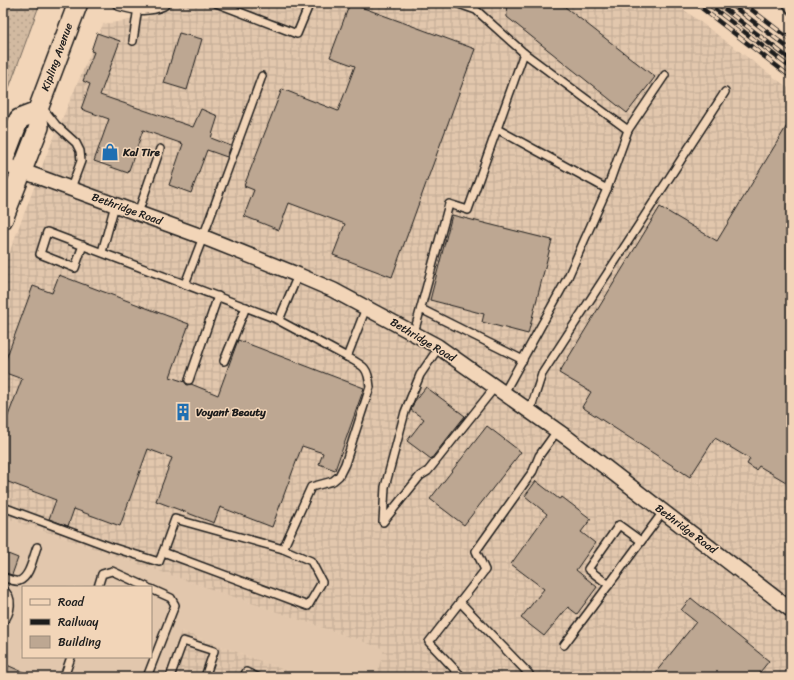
<svg xmlns="http://www.w3.org/2000/svg" width="794" height="680" viewBox="0 0 794 680" font-family="Sriracha,sans-serif">
	<defs>
		<pattern id="industrial-grid" width="8" height="8" patternUnits="userSpaceOnUse"><rect width="8" height="8" fill="#e2c7ad"/><path d="M0 4h8M4 0v8" fill="none" stroke="#c1aa94"/></pattern>
		<pattern id="grass-dots" width="8" height="8" patternUnits="userSpaceOnUse"><rect width="8" height="8" fill="#d2baa1"/><path d="M2 2h.1M6 6h.1" fill="none" stroke="#b49f8a" stroke-width="1.8" stroke-linecap="round"/></pattern>
	</defs>
	<rect width="100%" height="100%" fill="#f2d5b8"/>
	<filter id="ink" filterUnits="userSpaceOnUse"><feTurbulence type="fractalNoise" baseFrequency=".025" numOctaves="2"/><feDisplacementMap in="SourceGraphic" scale="8" xChannelSelector="R" yChannelSelector="G"/><feConvolveMatrix kernelMatrix="1 2 1 2 8 2 1 2 1" color-interpolation-filters="sRGB"/></filter>
	<g filter="url(#ink)">
		<path fill="#e2c7ad" fill-rule="evenodd" d="M3 517 385 649 376 677H304L181 631 163 677H3ZM23 587H151V657H23Z"/>
		<g fill="url(#industrial-grid)">
			<path d="M167 3H675L791 90V677H376L384 649 3 517V269L46 156 103 24 146 18Z"/>
			<path d="M181 631 304 677H163Z"/>
		</g>
		<path fill="url(#grass-dots)" stroke="#776b5e" d="M3 3H40L5 99 3 100Z"/>
		<g fill="#bda792" stroke="#1c1c1c">
			<path d="M350 3 475 49 392 277 333 255 345 224 289 203 279 230 244 216 254 190 244 186 282 89 338 111 355 66 330 57Z"/>
			<path d="M506 3H560L655 77 627 113 507 17Z"/>
			<path d="M97 33 120 41 100 95 193 127 201 109 218 116 211 138 231 146 227 157 207 150 191 193 169 185 183 144 143 130 128 173 94 161 109 119 81 109 90 84 83 81 94 52 91 51Z"/>
			<path d="M179 33 202 39 187 90 164 83Z"/>
			<path d="M791 119V405L787 412 791 415V485L759 466 756 470 747 464 750 459 715 438 690 477 582 407 591 392 559 373 660 207 717 241Z"/>
			<path d="M452 215 552 240 528 334 482 322 484 314 430 300Z"/>
			<path d="M59 275 189 324 170 377 185 382 187 385 191 384 218 395 238 340 364 388 335 470 319 464 323 453 302 446 272 527 220 507 214 523 156 501 172 458 148 449 120 526 74 509 68 526 49 519 56 500 3 480V429L22 379 3 372V367L33 286 52 293Z"/>
			<path d="M426 387 465 416 431 459 407 441 424 419 411 410 414 402Z"/>
			<path d="M487 426 521 452 464 525 430 499Z"/>
			<path d="M536 481 559 499 562 497 591 519 581 532 595 543 576 570 597 587 577 614 568 607 544 636 521 618 544 589 511 564 547 514 525 496Z"/>
			<path d="M3 552 18 558 12 575 3 572Z"/>
			<path d="M691 598 769 661 756 677H652L696 622 681 610Z"/>
			<path d="M7 665 34 677H3V673Z"/>
		</g>
		<g fill="none" stroke-linecap="round" stroke-linejoin="round">
			<g stroke="#1c1c1c" stroke-width="10">
				<g id="service">
					<path d="M216 3 297 34 309 5 304 3"/>
					<path d="M456 3 476 10 524 53"/>
					<path d="M786 3 791 10"/>
					<path d="M133 41 138 7"/>
					<path d="M42 107 56 125 76 143 80 151 81 161 71 188"/>
					<path d="M497 129 607 189"/>
					<path d="M628 130 665 75"/>
					<path d="M138 213 160 149"/>
					<path d="M83 245 75 268 40 254 47 232 274 318 347 357 366 308"/>
					<path d="M102 252 115 205"/>
					<path d="M185 284 203 237 262 76"/>
					<path d="M421 309 523 360"/>
					<path d="M279 320 298 275"/>
					<path d="M414 333 449 204 468 210 524 53 628 130 607 189 568 277 504 393"/>
					<path d="M439 347 420 375 405 412 385 487 383 522 420 476 428 471 495 387"/>
					<path d="M224 361 246 307"/>
					<path d="M189 380 218 296"/>
					<path d="M530 411 542 374 725 92"/>
					<path d="M3 507 111 547 159 562 163 552 308 606 322 582 311 561 283 549 311 487 333 481 339 476 345 464 370 387C368 367 364 366 347 357"/>
					<path d="M163 552 175 519 283 549"/>
					<path d="M3 577C8 579 14 582 19 581 30 577 33 557 37 547"/>
					<path d="M609 585 588 569 619 525 641 541"/>
					<path d="M98 587 102 574 112 571 147 587"/>
					<path d="M3 590C14 597 11 613 3 622"/>
					<path d="M460 602 529 674 527 677"/>
					<path d="M564 645 663 512"/>
					<path d="M64 677 71 657"/>
					<path d="M147 677 175 605 171 598 151 589"/>
					<path d="M170 677 183 641 214 651 205 677"/>
					<path d="M244 677 246 672 257 677"/>
					<path d="M462 677 429 642 485 570 476 551 533 471 539 456 557 431"/>
				</g>
			</g>
			<g stroke="#1c1c1c" stroke-width="17">
				<g id="minor">
					<path d="M120 3C133 7 149 9 162 3"/>
					<path d="M3 164 203 237 298 275 333 290 437 346 569 439 791 610"/>
				</g>
			</g>
			<g stroke="#1c1c1c" stroke-width="22">
				<g id="secondary">
					<path d="M3 161 19 119 37 112"/>
					<path d="M3 219 39 127 37 112 78 3"/>
				</g>
			</g>
			<use href="#service" stroke="#f2d5b8" stroke-width="7"/>
			<use href="#minor" stroke="#f2d5b8" stroke-width="14"/>
			<use href="#secondary" stroke="#f2d5b8" stroke-width="19"/>
			<g stroke="#1c1c1c" stroke-width="4.5">
				<g id="rail">
					<path d="M695 3 791 77"/>
					<path d="M707 3 791 68"/>
					<path d="M717 3 791 60"/>
					<path d="M729 3 791 50"/>
					<path d="M743 3 791 40"/>
				</g>
			</g>
			<use href="#rail" stroke="#f2d5b8" stroke-width="3" stroke-dasharray="9" stroke-linecap="butt"/>
		</g>
	</g>
	<defs>
		<g id="shop-bare" transform="scale(1.38)"><path d="M-5-2.5h2.3a2.7 3.5 0 0 1 5.4 0H5L5.5 6h-11ZM-1.5-2.5h3a1.5 2.3 0 0 0-3 0Z" fill="#1f6fb2" stroke="#f2d5b8" stroke-width="2.5" paint-order="stroke"/></g>
		<g id="building-bare" transform="scale(1.38)"><path d="M-4-6H4V6H1V3H-1V6H-4ZM-2.5-4.3h1.7v1.8h-1.7ZM.8-4.3h1.7v1.8H.8ZM-2.5-1h1.7V.8h-1.7ZM.8-1h1.7V.8H.8Z" fill="#1f6fb2" stroke="#f2d5b8" stroke-width="2.5" paint-order="stroke"/></g>
	</defs>
	<g fill-rule="evenodd">
		<use href="#shop-bare" x="110" y="152"/>
		<use href="#building-bare" x="183" y="412"/>
	</g>
	<g text-anchor="middle" dominant-baseline="central" stroke-width="3" stroke-linejoin="round" paint-order="stroke">
		<g font-size="11" fill="#1c1c1c" stroke="#f2d5b8">
			<text transform="translate(57 57) rotate(-70)">Kipling Avenue</text>
			<text transform="translate(127 209) rotate(20)">Bethridge Road</text>
			<text transform="translate(423 340) rotate(31)">Bethridge Road</text>
			<text transform="translate(686 529) rotate(37)">Bethridge Road</text>
		</g>
		<g font-size="11" font-weight="bold" fill="#1c1c1c" stroke="#f2d5b8" text-anchor="start">
			<text x="123" y="152">Kal Tire</text>
			<text x="196" y="412">Voyant Beauty</text>
		</g>
	</g>
	<rect width="794" height="680" fill="none" stroke="#f2d5b8" stroke-width="16"/>
	<rect x="8" y="8" width="778" height="664" fill="none" stroke="#1c1c1c" stroke-width="1.5" filter="url(#ink)"/>
	<rect x="22" y="586" width="130" height="72" fill="#f2d5b8" stroke="#9c8b7a"/>
	<rect x="30" y="599" width="20" height="6" fill="#f2d5b8" stroke="#9c8b7a"/>
	<text x="58" y="606" font-size="12" fill="#1c1c1c">Road</text>
	<rect x="30" y="619" width="20" height="6" fill="#1c1c1c" stroke="#9c8b7a"/>
	<text x="58" y="626" font-size="12" fill="#1c1c1c">Railway</text>
	<rect x="30" y="636" width="20" height="12" fill="#bda792" stroke="#9c8b7a"/>
	<text x="58" y="646" font-size="12" fill="#1c1c1c">Building</text>
</svg>
